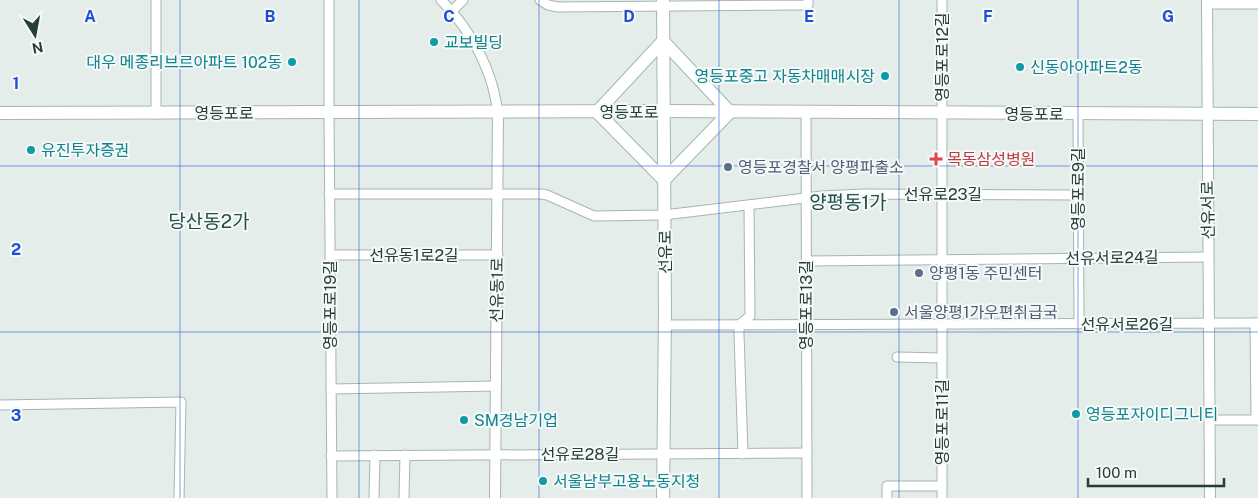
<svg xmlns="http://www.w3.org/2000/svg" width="1258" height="498" viewBox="0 0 1258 498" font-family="'Public Sans','Noto Sans KR',sans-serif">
	<rect width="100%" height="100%" fill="#e4edea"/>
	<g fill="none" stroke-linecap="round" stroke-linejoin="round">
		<g stroke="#a7b5b1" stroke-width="11">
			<g id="minor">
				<path d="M329 0V113L332 498"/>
				<path d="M441 0C463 22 480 49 490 78 494 89 496 101 498 112"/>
				<path d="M540 0 548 5 558 7 808 5V0"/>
				<path d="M942 0V498"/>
				<path d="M1207 4H1258"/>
				<path d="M452 11 463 0"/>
				<path d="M806 112 807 498"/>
				<path d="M156 114V0"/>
				<path d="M1078 114 1079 324"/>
				<path d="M329 194H541L547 195 594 216 664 215 822 196 865 194 1078 195"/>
				<path d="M330 255H498"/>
				<path d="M806 261 1208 257"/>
				<path d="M1255 323 1256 420"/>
				<path d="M665 325 1258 323"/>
				<path d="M897 357 942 358"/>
				<path d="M331 389 496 386"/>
				<path d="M0 405 181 402 179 498"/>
				<path d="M1209 420H1258"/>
				<path d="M743 454 739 334V325L750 316 749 205"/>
				<path d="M331 456 807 453"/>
				<path d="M374 498 375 455"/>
				<path d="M404 498 405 455"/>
				<path d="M887 498V486H942"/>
			</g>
		</g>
		<g stroke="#a7b5b1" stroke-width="12">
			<g id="tertiary">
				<path d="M1207 0 1210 498"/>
				<path d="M495 498 498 112"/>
			</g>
		</g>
		<g stroke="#a3b8b2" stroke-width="14">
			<g id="secondary">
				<path d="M663 0 665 313 663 498"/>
				<path d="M663 41 730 112 664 180 597 112Z"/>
				<path d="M0 113 664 111 1258 114"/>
			</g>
		</g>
		<use href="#minor" stroke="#fff" stroke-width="9"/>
		<use href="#tertiary" stroke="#fff" stroke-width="10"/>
		<use href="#secondary" stroke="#fff" stroke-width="12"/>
	</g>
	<path fill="none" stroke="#1d4ed8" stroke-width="1" stroke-opacity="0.55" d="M180 0V498M359 0V498M539 0V498M719 0V498M899 0V498M1078 0V498M0 166H1258M0 332H1258"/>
	<g fill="#0f9aa8" stroke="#f5f9f7" stroke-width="2">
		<circle cx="434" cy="42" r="5"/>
		<circle cx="292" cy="62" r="5"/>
		<circle cx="1020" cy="67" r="5"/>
		<circle cx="885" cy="76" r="5"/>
		<circle cx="31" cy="150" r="5"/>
		<circle cx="1076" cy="414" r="5"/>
		<circle cx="464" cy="420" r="5"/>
		<circle cx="543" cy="481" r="5"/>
	</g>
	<path fill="#e0444e" stroke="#f5f9f7" stroke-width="2" d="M933.5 151.5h5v5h5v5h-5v5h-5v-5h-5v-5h5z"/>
	<g fill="#5c6f8a" stroke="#f5f9f7" stroke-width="2">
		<circle cx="728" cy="167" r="5"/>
		<circle cx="919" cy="273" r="5"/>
		<circle cx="894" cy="312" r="5"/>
	</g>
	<g text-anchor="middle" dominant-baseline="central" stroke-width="4" stroke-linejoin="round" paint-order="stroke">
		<g font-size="16" fill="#0d838f" stroke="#f5f9f7" text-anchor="start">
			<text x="444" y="42">교보빌딩</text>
			<text x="282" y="62" text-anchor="end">대우 메종리브르아파트 102동</text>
			<text x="1030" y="67">신동아아파트2동</text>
			<text x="875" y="76" text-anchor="end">영등포중고 자동차매매시장</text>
			<text x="41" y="150">유진투자증권</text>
			<text x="1086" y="414">영등포자이디그니티</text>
			<text x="474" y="420">SM경남기업</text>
			<text x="553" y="481">서울남부고용노동지청</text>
		</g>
		<g font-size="16" fill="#243e39" stroke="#f5f9f7">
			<text transform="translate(942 57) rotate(-90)">영등포로12길</text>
			<text x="629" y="112">영등포로</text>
			<text x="224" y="113">영등포로</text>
			<text x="1034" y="114">영등포로</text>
			<text transform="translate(1078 189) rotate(-90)">영등포로9길</text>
			<text x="943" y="194">선유로23길</text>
			<text transform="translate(1208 210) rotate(-91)">선유서로</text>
			<text transform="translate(665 252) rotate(-90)">선유로</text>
			<text x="414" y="255">선유동1로2길</text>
			<text transform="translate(1112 258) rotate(-1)">선유서로24길</text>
			<text transform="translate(497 290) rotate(-89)">선유동1로</text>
			<text transform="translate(330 305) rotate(-90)">영등포로19길</text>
			<text transform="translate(806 305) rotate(-90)">영등포로13길</text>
			<text x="1127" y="324">선유서로26길</text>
			<text transform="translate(942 422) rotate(-90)">영등포로11길</text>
			<text x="580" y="454">선유로28길</text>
		</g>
		<g font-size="16" fill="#be3a42" stroke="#f5f9f7" text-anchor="start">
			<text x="947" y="159">목동삼성병원</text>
		</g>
		<g font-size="16" fill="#4e5e75" stroke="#f5f9f7" text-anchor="start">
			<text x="738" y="167">영등포경찰서 양평파출소</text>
			<text x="929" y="273">양평1동 주민센터</text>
			<text x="904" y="312">서울양평1가우편취급국</text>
		</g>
		<g font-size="19" fill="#205048" stroke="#f5f9f7">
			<text x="848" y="202">양평동1가</text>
			<text x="209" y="221">당산동2가</text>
		</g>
	</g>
	<g font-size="16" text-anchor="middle" font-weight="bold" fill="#1d4ed8" stroke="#f5f9f7" stroke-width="4" stroke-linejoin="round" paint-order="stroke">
		<text x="90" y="22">A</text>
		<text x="270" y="22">B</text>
		<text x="449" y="22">C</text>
		<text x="629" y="22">D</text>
		<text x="809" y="22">E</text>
		<text x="988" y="22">F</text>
		<text x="1168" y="22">G</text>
		<text x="16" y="89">1</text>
		<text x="16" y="255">2</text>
		<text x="16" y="421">3</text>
	</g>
	<g transform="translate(35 35) rotate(169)" stroke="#f5f9f7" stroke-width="4" paint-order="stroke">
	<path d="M0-4L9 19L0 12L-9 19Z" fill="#243e39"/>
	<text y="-8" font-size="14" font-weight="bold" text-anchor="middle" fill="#243e39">N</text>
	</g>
	<path d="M1088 478v8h136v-8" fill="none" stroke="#243e39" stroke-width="2.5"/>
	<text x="1096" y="478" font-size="15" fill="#243e39" stroke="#f5f9f7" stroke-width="4" paint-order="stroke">100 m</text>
</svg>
